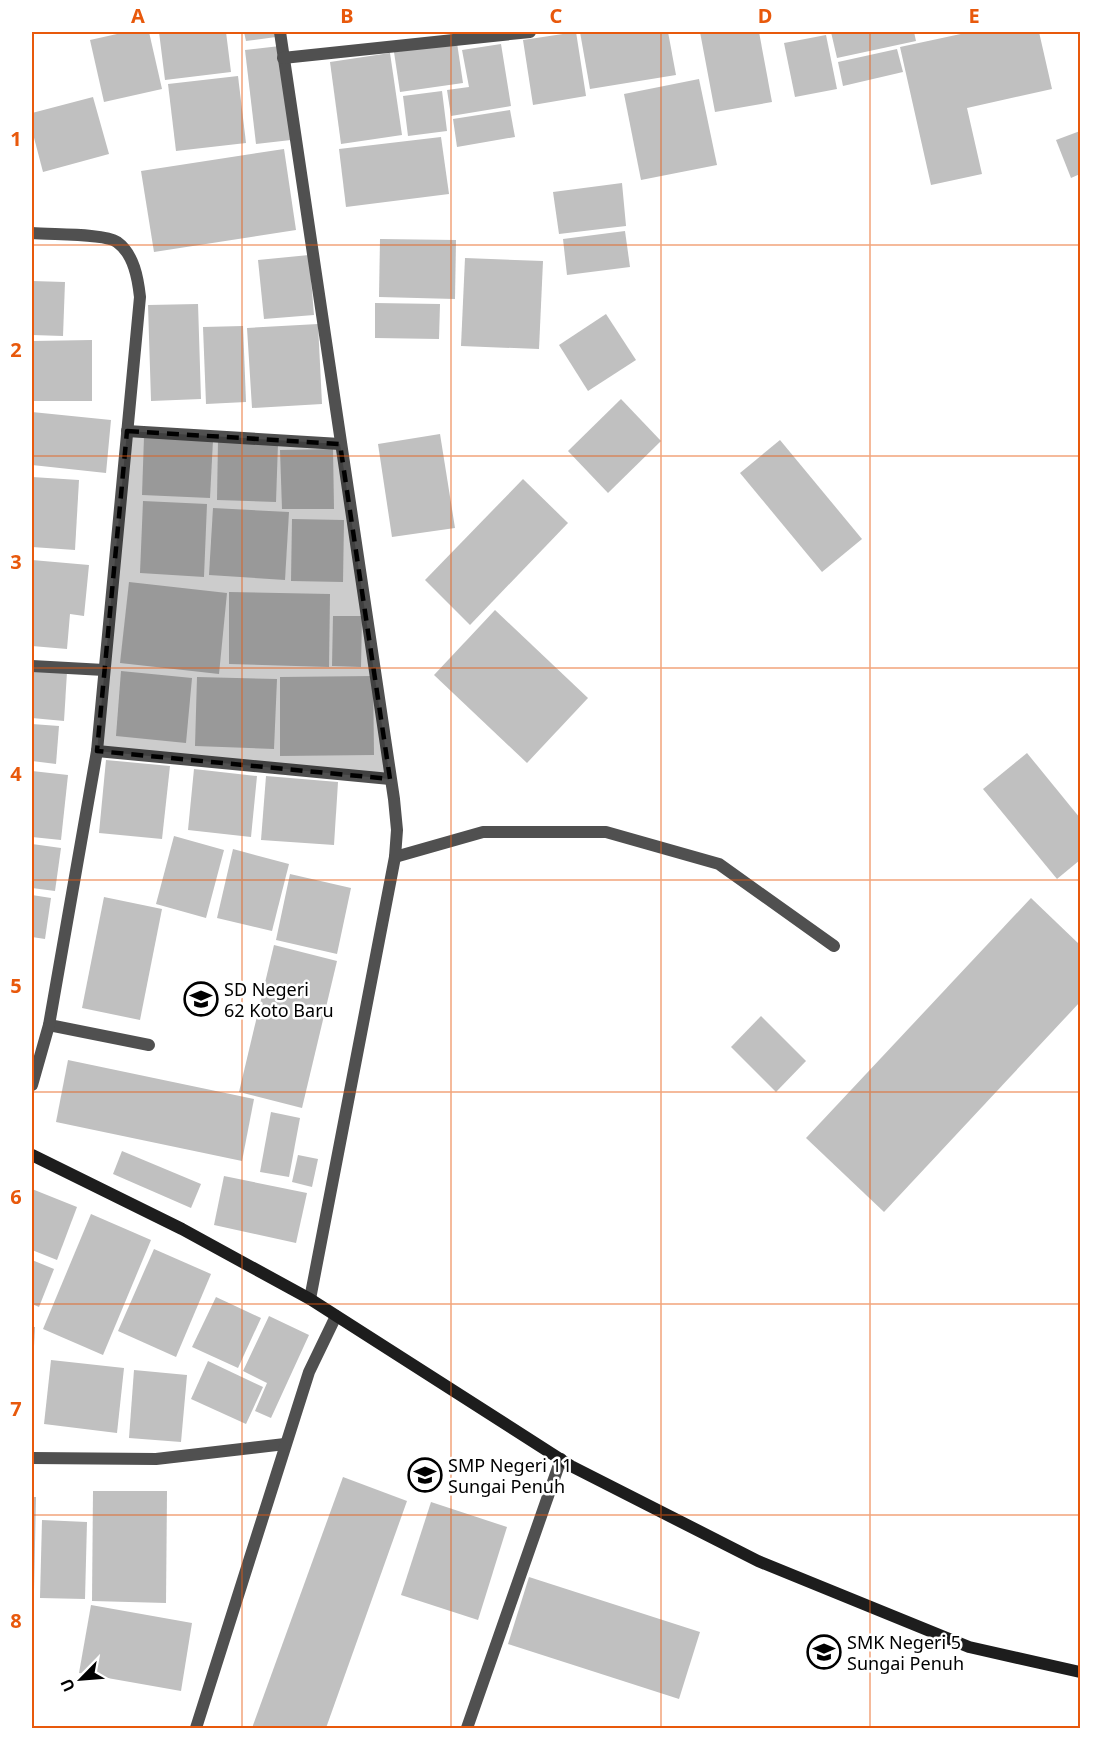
<svg xmlns="http://www.w3.org/2000/svg" width="1112" height="1760" viewBox="0 0 1112 1760" font-family="'Noto Sans',sans-serif">
	<rect width="100%" height="100%" fill="#fff"/>
	<g fill="#c0c0c0">
		<path d="M126 32H149L162 89 104 102 90 40Z"/>
		<path d="M159 32H226L231 72 165 80Z"/>
		<path d="M244 32H276V37L246 41Z"/>
		<path d="M576 32 586 96 533 105 523 40Z"/>
		<path d="M580 32H668L676 75 590 89Z"/>
		<path d="M700 32H759L772 102 715 112Z"/>
		<path d="M831 32H914L916 41 837 58Z"/>
		<path d="M970 32H1039L1052 89 967 108 982 174 931 185 900 47Z"/>
		<path d="M826 35 837 89 795 97 784 43Z"/>
		<path d="M457 43 463 83 400 92 394 52Z"/>
		<path d="M501 44 511 106 451 116 447 90 469 87 462 50Z"/>
		<path d="M280 46 291 140 256 144 245 50Z"/>
		<path d="M897 49 903 72 843 86 838 62Z"/>
		<path d="M390 53 402 135 341 144 330 62Z"/>
		<path d="M238 76 246 143 176 151 168 84Z"/>
		<path d="M699 79 717 165 641 180 624 94Z"/>
		<path d="M442 91 447 131 408 136 403 96Z"/>
		<path d="M93 97 109 154 43 172 32 130V113Z"/>
		<path d="M510 110 515 137 457 147 453 119Z"/>
		<path d="M1080 131V174L1071 178 1056 140Z"/>
		<path d="M441 137 449 194 346 207 339 149Z"/>
		<path d="M284 149 296 230 154 252 141 171Z"/>
		<path d="M622 183 626 226 559 234 553 192Z"/>
		<path d="M625 231 630 267 567 275 563 239Z"/>
		<path d="M380 239 456 240 455 299 379 297Z"/>
		<path d="M309 255 314 315 264 319 258 260Z"/>
		<path d="M465 258 543 261 539 349 461 346Z"/>
		<path d="M32 281 65 282 63 336 32 335Z"/>
		<path d="M375 303 440 304 439 339 375 338Z"/>
		<path d="M198 304 201 399 151 401 148 305Z"/>
		<path d="M606 314 636 360 588 391 559 345Z"/>
		<path d="M318 324 322 404 252 408 247 328Z"/>
		<path d="M243 326 246 402 206 404 203 327Z"/>
		<path d="M92 340V401H32V341Z"/>
		<path d="M621 399 661 441 608 493 568 451Z"/>
		<path d="M32 412 111 420 106 473 32 465Z"/>
		<path d="M440 434 455 528 392 537 378 444Z"/>
		<path d="M144 437 213 440 210 498 142 495Z"/>
		<path d="M780 440 862 539 822 572 740 473Z"/>
		<path d="M218 441 278 443 276 502 217 500Z"/>
		<path d="M333 449 334 509H282L280 450Z"/>
		<path d="M32 477 79 480 75 550 32 547Z"/>
		<path d="M523 479 568 523 470 625 425 580Z"/>
		<path d="M143 501 207 504 204 577 140 573Z"/>
		<path d="M213 508 289 512 285 580 209 575Z"/>
		<path d="M292 519 344 520 343 582 291 581Z"/>
		<path d="M32 560 89 565 84 616 70 614 67 649 32 646Z"/>
		<path d="M129 582 227 593 219 674 120 663Z"/>
		<path d="M229 592 330 594 329 667 229 664Z"/>
		<path d="M495 610 588 698 527 763 434 675Z"/>
		<path d="M333 616H362L361 667 332 666Z"/>
		<path d="M32 669 67 672 64 721 32 718Z"/>
		<path d="M121 671 192 678 186 743 116 736Z"/>
		<path d="M373 676 374 755 280 756V677Z"/>
		<path d="M197 677 277 679 274 749 195 746Z"/>
		<path d="M32 724 59 726 56 764 32 761Z"/>
		<path d="M1027 753 1080 818V860L1057 879 983 789Z"/>
		<path d="M106 760 170 766 162 839 99 833Z"/>
		<path d="M194 769 257 776 251 837 188 830Z"/>
		<path d="M32 771 68 775 61 840 32 837Z"/>
		<path d="M266 776 338 782 334 845 261 840Z"/>
		<path d="M174 836 224 850 206 918 156 904Z"/>
		<path d="M32 844 61 848 55 891 32 888Z"/>
		<path d="M233 849 289 864 272 931 217 918Z"/>
		<path d="M290 874 351 888 337 954 276 940Z"/>
		<path d="M32 895 51 898 45 939 32 937Z"/>
		<path d="M104 897 162 909 140 1020 82 1008Z"/>
		<path d="M1031 898 1080 945V1002L884 1212 806 1138Z"/>
		<path d="M274 945 337 961 302 1108 239 1092Z"/>
		<path d="M761 1016 806 1061 776 1092 731 1047Z"/>
		<path d="M68 1060 254 1099 242 1161 56 1122Z"/>
		<path d="M271 1112 300 1118 289 1177 260 1172Z"/>
		<path d="M122 1151 201 1184 191 1208 113 1174Z"/>
		<path d="M298 1155 318 1159 312 1187 292 1182Z"/>
		<path d="M224 1176 307 1193 296 1243 214 1225Z"/>
		<path d="M32 1189 77 1207 57 1260 32 1250Z"/>
		<path d="M91 1214 151 1240 103 1355 43 1329Z"/>
		<path d="M154 1249 211 1274 176 1357 118 1331Z"/>
		<path d="M32 1260 54 1269 39 1307 32 1304Z"/>
		<path d="M216 1297 261 1318 238 1368 192 1347Z"/>
		<path d="M269 1316 309 1335 271 1418 255 1411 267 1383 243 1371Z"/>
		<path d="M32 1327H35L33 1365H32Z"/>
		<path d="M51 1360 124 1368 117 1433 44 1424Z"/>
		<path d="M208 1361 263 1387 246 1424 191 1399Z"/>
		<path d="M134 1370 187 1375 181 1442 129 1438Z"/>
		<path d="M343 1477 407 1501 326 1728H252Z"/>
		<path d="M93 1491H167L166 1603 92 1601Z"/>
		<path d="M32 1497H36L34 1590H32Z"/>
		<path d="M431 1502 507 1527 478 1620 401 1595Z"/>
		<path d="M42 1520 87 1522 85 1599 40 1598Z"/>
		<path d="M529 1577 700 1632 679 1699 508 1644Z"/>
		<path d="M91 1605 192 1623 181 1691 79 1673Z"/>
	</g>
	<g fill="none" stroke-linecap="round" stroke-linejoin="round">
		<g stroke="#505050" stroke-width="12">
			<path d="M395 857 483 832H606L719 864 834 946"/>
			<path d="M49 1025 149 1045"/>
			<path d="M467 1728 561 1459"/>
		</g>
		<g stroke="#505050" stroke-width="12">
			<path d="M280 32 394 799 397 830 395 857 310 1299"/>
			<path d="M283 58 530 32"/>
			<path d="M32 233C50 235 104 233 117 242 134 254 138 279 140 297L97 751 49 1025 32 1085"/>
			<path d="M127 431 340 444"/>
			<path d="M32 666 104 670"/>
			<path d="M97 751 390 779"/>
			<path d="M32 1458 156 1459 285 1444"/>
			<path d="M196 1728 309 1372 336 1316"/>
		</g>
		<path stroke="#1d1d1d" stroke-width="12" d="M32 1155 182 1229 310 1299 571 1466 758 1561 969 1647 1080 1672"/>
	</g>
	<path fill="#000" fill-opacity="0.2" stroke="#000" stroke-width="4.5" stroke-dasharray="12 8" stroke-linejoin="round" d="M127 431 340 444 390 779 97 751Z"/>
	<path fill="none" stroke="#e8590c" stroke-width="1.5" stroke-opacity="0.55" d="M242 32V1728M451 32V1728M661 32V1728M870 32V1728M32 245H1080M32 456H1080M32 668H1080M32 880H1080M32 1092H1080M32 1304H1080M32 1515H1080"/>
	<defs>
		<g id="school-ring" transform="scale(1.725)"><circle r="9.5" fill="#fff" stroke="#000" stroke-width="1.5"/><path d="M0-5L7-2L0 1L-7-2ZM-4 1L0 2.5L4 1V4Q0 6-4 4Z" fill="#000"/></g>
	</defs>
	<g fill-rule="evenodd">
		<use href="#school-ring" x="201" y="999"/>
		<use href="#school-ring" x="425" y="1475"/>
		<use href="#school-ring" x="824" y="1652"/>
	</g>
	<g text-anchor="middle" dominant-baseline="central" stroke-width="5" stroke-linejoin="round" paint-order="stroke">
		<g font-size="18" fill="#000" stroke="#fff" text-anchor="start">
			<text x="224" y="989">SD Negeri<tspan x="224" dy="21">62 Koto Baru</tspan></text>
			<text x="448" y="1465">SMP Negeri 11<tspan x="448" dy="21">Sungai Penuh</tspan></text>
			<text x="847" y="1642">SMK Negeri 5<tspan x="847" dy="21">Sungai Penuh</tspan></text>
		</g>
	</g>
	<rect width="1112" height="1760" fill="none" stroke="#ffffff" stroke-width="66"/>
	<g transform="translate(81 1679) rotate(245)" stroke="#ffffff" stroke-width="4.5" paint-order="stroke">
	<path d="M0-4.5L10 22L0 15L-10 22Z" fill="#000000"/>
	<text y="-9" font-size="16" font-weight="bold" text-anchor="middle" fill="#000000">U</text>
	</g>
	<rect x="33" y="33" width="1046" height="1694" fill="none" stroke="#e8590c" stroke-width="2"/>
	<g font-size="20" text-anchor="middle" font-weight="bold" fill="#e8590c">
		<text x="138" y="23">A</text>
		<text x="347" y="23">B</text>
		<text x="556" y="23">C</text>
		<text x="765" y="23">D</text>
		<text x="974" y="23">E</text>
		<text x="16" y="146">1</text>
		<text x="16" y="357">2</text>
		<text x="16" y="569">3</text>
		<text x="16" y="781">4</text>
		<text x="16" y="993">5</text>
		<text x="16" y="1204">6</text>
		<text x="16" y="1416">7</text>
		<text x="16" y="1628">8</text>
	</g>
</svg>
